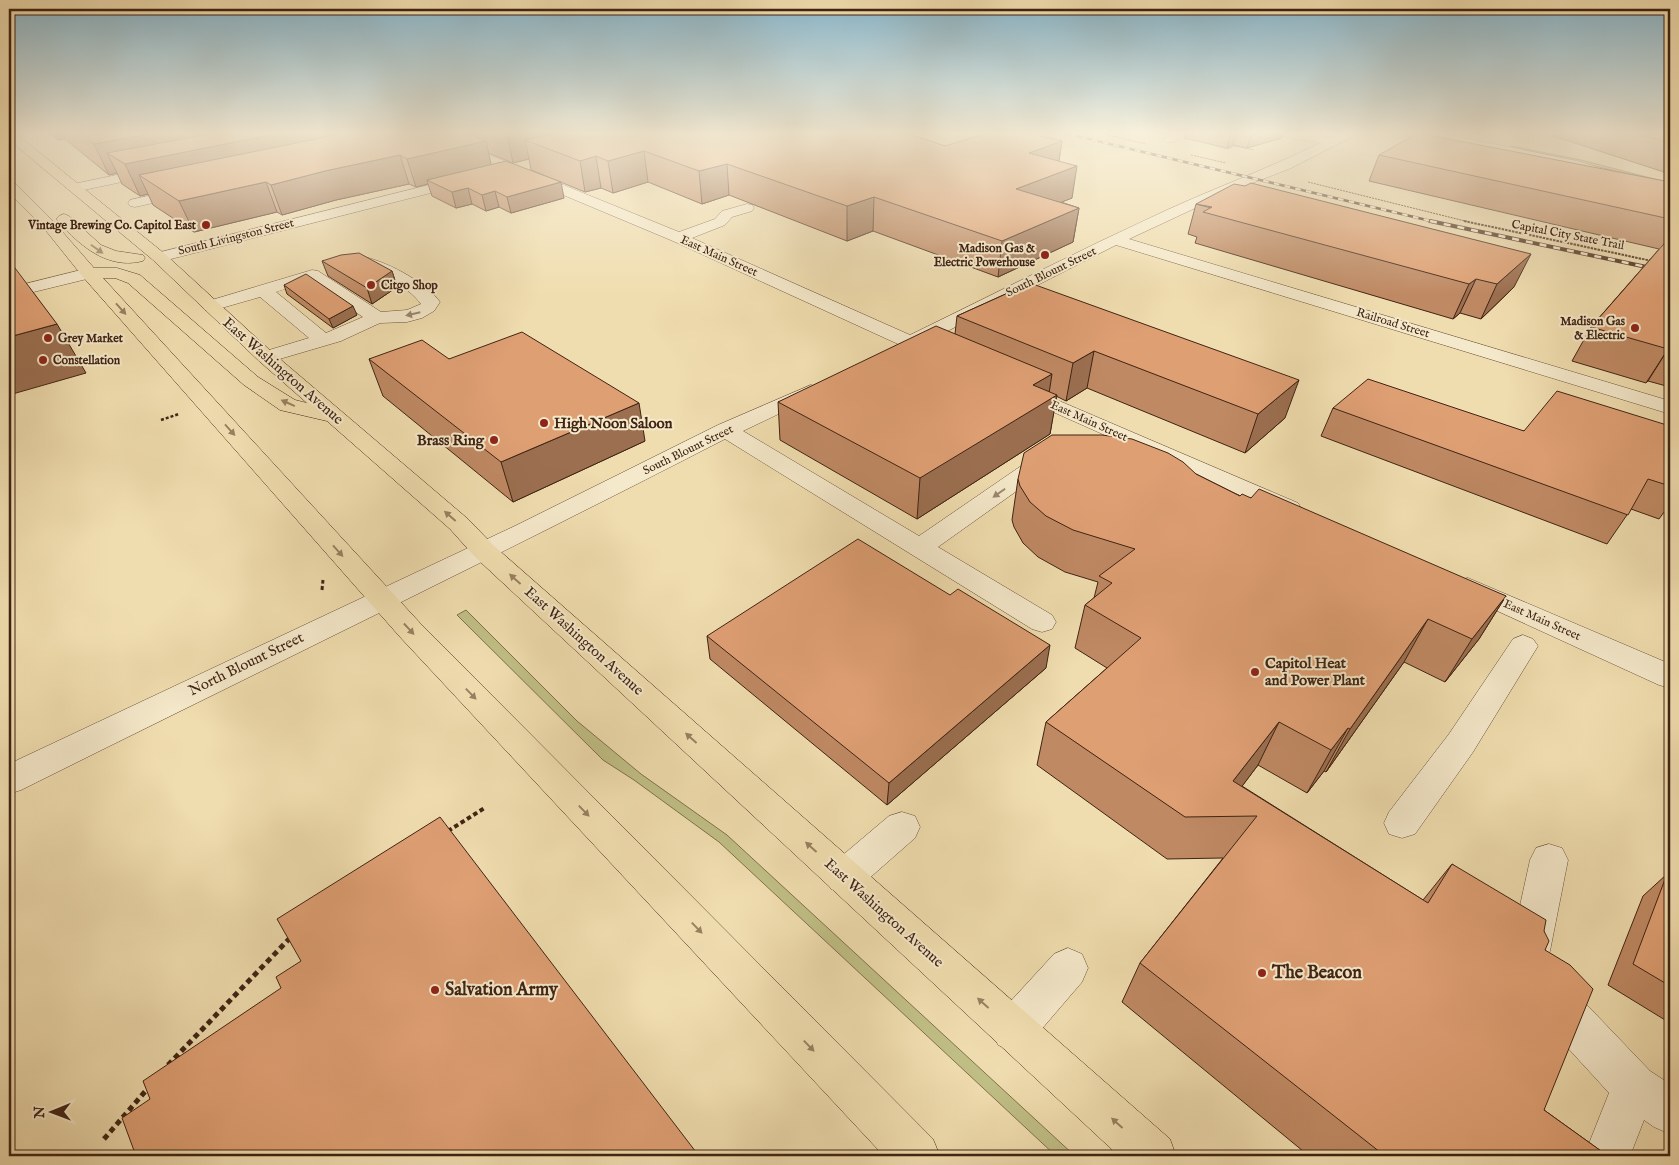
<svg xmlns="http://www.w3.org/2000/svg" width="1679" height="1165" viewBox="0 0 1679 1165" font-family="'IM FELL English',serif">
	<rect width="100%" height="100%" fill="#f0ddaf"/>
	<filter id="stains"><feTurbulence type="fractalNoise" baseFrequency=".004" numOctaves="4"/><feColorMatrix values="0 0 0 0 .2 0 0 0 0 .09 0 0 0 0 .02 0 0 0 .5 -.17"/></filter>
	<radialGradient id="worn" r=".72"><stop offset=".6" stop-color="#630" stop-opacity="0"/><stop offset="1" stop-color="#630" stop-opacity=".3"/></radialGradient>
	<g fill="#c0bf86" stroke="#80714c">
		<path d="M1511 146 1581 160 1670 183 1650 179Z"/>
		<path d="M466 610 577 721 641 774 727 835 1075 1156H1056L719 842 634 780 603 760 457 615Z"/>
	</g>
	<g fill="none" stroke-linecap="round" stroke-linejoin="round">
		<g stroke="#6b523a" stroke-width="1">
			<g id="minor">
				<path d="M418 132H433L679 232 715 219 722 211 747 204 752 205 754 208 752 211 732 217 725 225 692 238 910 335C996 293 1080 250 1167 210 1217 187 1270 168 1320 143L1277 135 1275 132H1297L1330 138 1343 132H1358L1356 135 1289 169 1234 190 1129 239 1670 401V414L1116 245 926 342 932 345 935 349 932 353C924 355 903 351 898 344L673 241 420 135Z"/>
				<path d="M1176 132H1191L1173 142H1165L1163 139Z"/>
				<path d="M1412 132H1435L1577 161 1670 188V196L1574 168 1418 136Z"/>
				<path d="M155 167 162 171 160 174 74 192 67 188 74 184Z"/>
				<path d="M465 176 472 180 470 183 159 262 153 260 151 257 153 254Z"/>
				<path d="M188 187 195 191 193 194 135 207 130 206 128 203 130 200Z"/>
				<path d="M359 256C383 259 426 282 440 302L434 311 422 318 407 322 380 323 341 341 266 363 259 361 256 357 259 353 309 338 260 297 211 311 205 310 202 306 205 302 312 270 318 271 381 312 407 310 421 304C407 285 376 270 353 264L351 261 353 258ZM310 281 363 317 326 333 276 292Z"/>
				<path d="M89 268 95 269 97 273 95 277 9 298V288Z"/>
				<path d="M811 385 818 387 821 391 818 395 743 431 919 536 1040 453 1048 451 1056 453 1060 458 1056 463 938 547 1052 615 1056 622 1052 629 1042 632 1032 629 725 439C492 559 256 673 21 790L9 794V764L517 525 718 425Z"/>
				<path d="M1022 385 1298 503 1301 508 1298 513 1289 515 1280 513 1015 395 1012 391 1015 387Z"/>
				<path d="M1468 578 1670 664V688L1659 685 1458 593 1454 587 1458 581Z"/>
				<path d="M1523 635 1533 639 1538 646 1473 752 1415 834 1402 838 1389 834 1384 823 1389 812 1449 734 1513 639Z"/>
				<path d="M902 812 915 816 920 827 915 838 857 889 844 894 831 889 825 877 831 865 889 816Z"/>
				<path d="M1549 844 1562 848 1568 860 1550 951 1544 965 1530 970 1516 965 1510 951 1530 860 1536 848Z"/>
				<path d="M1068 948 1082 954 1088 968 1082 982 1028 1045 1013 1051 998 1045 992 1030 998 1015 1054 954Z"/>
				<path d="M1551 977 1566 983 1650 1071 1670 1084V1134L1654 1127 1644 1120 1630 1156H1584L1609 1093 1536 1013 1530 998 1536 983Z"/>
			</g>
		</g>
		<g stroke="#3f2313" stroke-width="1">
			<g id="major">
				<path d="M9 132H14L165 254 273 353 468 519 493 545 1170 1139 1176 1156H1119L475 557 450 529 327 421 280 410 244 385 128 283 115 278H103L420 623 933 1139 940 1156H884L400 637 83 277 43 227 9 193V181L14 182 53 221 94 268H117L140 275 258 377 295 400 307 403 259 361 153 260 9 140Z"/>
				<path d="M64 214 69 216 101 245 116 251 143 255 145 258 143 261C108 270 80 246 59 222L56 219 59 216Z"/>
			</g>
		</g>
		<g stroke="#3f2313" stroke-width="1" stroke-dasharray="2 1" stroke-linecap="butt">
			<path d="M1096 132 1146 144"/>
			<path d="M1207 143 1228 149 1235 146 1254 150"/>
			<path d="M1191 155 1226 163"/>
			<path d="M1308 182 1469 222"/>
		</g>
		<path stroke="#3f2313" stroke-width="2" stroke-dasharray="2.5 1" stroke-linecap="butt" d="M1464 221 1652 261"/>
		<path stroke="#3f2313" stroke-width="2.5" stroke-dasharray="3 2" stroke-linecap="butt" d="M161 420 179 414"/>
		<path stroke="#3f2313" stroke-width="3" stroke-dasharray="4 2.5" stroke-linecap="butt" d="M322 590 323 580"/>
		<path stroke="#3f2313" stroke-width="4" stroke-dasharray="4.5 3" stroke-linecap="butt" d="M448 831 486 807"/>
		<g stroke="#3f2313" stroke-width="5" stroke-dasharray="5.5 4" stroke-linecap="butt">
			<path d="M168 1065 290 938"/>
			<path d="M104 1139 149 1087"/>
		</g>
		<use href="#minor" fill="#f5e9cb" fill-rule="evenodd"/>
		<use href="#major" fill="#f0ddaf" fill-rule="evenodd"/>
		<g stroke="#3f2313" stroke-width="2.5">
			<path id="rail-far1" d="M1060 132 1435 222"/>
		</g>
		<g stroke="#3f2313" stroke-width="4">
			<path id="rail" d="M1430 221 1670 272"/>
		</g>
		<use href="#rail-far1" stroke="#f5e9cb" stroke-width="2" stroke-dasharray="5.5" stroke-linecap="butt"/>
		<use href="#rail" stroke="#f5e9cb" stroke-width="2.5" stroke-dasharray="7" stroke-linecap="butt"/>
	</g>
	<g fill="#bf8963" stroke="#3f2313">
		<path d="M49 132H903L945 146 1062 141 1059 161 1072 198 1061 202 1079 208 1073 242 998 277 873 231 847 241 729 195 702 204 648 182 613 193 601 188 585 192 531 170 529 159 513 163 488 153 491 165 564 198 511 213 499 207 486 211 472 204 456 208 432 196 428 184 416 187 409 184 336 200 282 215 277 212 194 232 153 205 148 194 140 196 122 184 117 173 109 175 65 139 58 140Z"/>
		<path d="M1150 132H1173L1168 134H1162Z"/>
		<path d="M1185 132H1283L1282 138 1247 148 1233 145 1227 148 1184 138Z"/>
		<path d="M1541 132H1670V174Z"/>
		<path d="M1379 155 1670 182V387L1648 381 1646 383 1572 361 1591 327 1659 249 1369 181Z"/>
		<path d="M1196 204 1514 287 1481 319 1460 313 1453 319 1195 243 1197 237 1188 234Z"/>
		<path d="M322 261 392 271 397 287 372 304 328 276Z"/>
		<path d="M1030 283 1285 418 1245 453 1087 388 1066 401 1056 396 1050 434 917 519 780 440 778 402 955 334 957 316Z"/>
		<path d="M284 285 357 315 333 328 287 294Z"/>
		<path d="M369 359H449L645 441 513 502 383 396Z"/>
		<path d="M1333 408 1524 431 1670 426V504L1659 519 1631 509 1607 544 1321 436Z"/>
		<path d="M1196 474 1240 496 1251 498 1506 596 1479 639 1445 682 1404 662 1326 772 1324 771 1307 793 1258 765 1242 786 1423 900 1452 864 1544 931 1545 950 1544 1110 1608 1156H1309L1122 1002 1140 963 1223 858 1167 859 1037 765 1046 722 1107 668 1075 648 1085 605 1094 598 1098 582 1065 572 1038 557 1023 543 1014 527 1012 520 1018 479Z"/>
		<path d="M707 636 1046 668 887 805 710 659Z"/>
		<path d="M1667 874 1670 876V1023L1608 985 1643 896Z"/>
	</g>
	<g fill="#9b6f50" stroke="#3f2313">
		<path d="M53 132H61L65 139 58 140Z"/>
		<path d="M161 132H417L139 175 148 194 140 196 125 164 107 153 117 173 109 175 94 144Z"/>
		<path d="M514 132H643L525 140 529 159 513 163 507 133Z"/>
		<path d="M1231 132H1237L1233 145 1227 148Z"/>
		<path d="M1252 132H1283L1282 138 1247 148Z"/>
		<path d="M486 141 492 168 427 180 428 184 416 187 407 159Z"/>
		<path d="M1062 141 1057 172 1029 153Z"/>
		<path d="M644 151 648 182 613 193 608 161Z"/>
		<path d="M400 155 409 184 336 200 282 215 271 185 325 171Z"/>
		<path d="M596 156 601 188 585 192 580 161Z"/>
		<path d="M727 164 729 195 702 204 699 171Z"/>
		<path d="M1077 166 1072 198 1012 222 1016 189Z"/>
		<path d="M266 182 277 212 194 232 179 201Z"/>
		<path d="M561 182 564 198 511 213 507 197Z"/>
		<path d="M468 188 472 204 456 208 452 192Z"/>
		<path d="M495 191 499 207 486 211 482 195Z"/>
		<path d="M874 197 873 231 847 241V206Z"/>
		<path d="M1079 208 1073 242 998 277 1002 241Z"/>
		<path d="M1531 254 1514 287 1481 319 1497 284Z"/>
		<path d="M392 271 397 287 372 304 367 288Z"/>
		<path d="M1476 279 1460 313 1453 319 1469 284Z"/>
		<path d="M353 306 357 315 333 328 329 319Z"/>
		<path d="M57 324 86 373 9 395V337Z"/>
		<path d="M1670 346 1648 381 1646 383 1668 349Z"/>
		<path d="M1094 351 1087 388 1066 401 1073 363Z"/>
		<path d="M1052 374 1048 400 1057 395 1050 434 917 519 920 478 1033 385Z"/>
		<path d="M1299 380 1285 418 1245 453 1258 414Z"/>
		<path d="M639 403 645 441 513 502 501 462Z"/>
		<path d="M1506 596 1479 639 1445 682 1472 639Z"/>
		<path d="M1428 619 1404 662 1326 772 1350 729Z"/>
		<path d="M1050 645 1046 668 887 805 889 783Z"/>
		<path d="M1279 722 1258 765 1219 817 1233 781Z"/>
		<path d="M1348 728 1324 771 1307 793 1331 750Z"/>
	</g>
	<g fill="#de9f73" stroke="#3f2313">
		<path d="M78 132H161L94 144Z"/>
		<path d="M220 132H286L125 164 107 153Z"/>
		<path d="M350 132H463L486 141 407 159 400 155 325 171 271 185 266 182 179 201 139 175Z"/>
		<path d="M502 132H514L507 133Z"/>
		<path d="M562 132H903L945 146 991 132H1024L1062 141 1029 153 1077 166 1016 189 1079 208 1002 241 874 197 847 206 727 164 699 171 644 151 608 161 596 156 580 161 525 140Z"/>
		<path d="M1631 132H1670V143Z"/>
		<path d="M1418 133 1670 182V219L1379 155Z"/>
		<path d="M506 161 561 182 507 197 495 191 482 195 468 188 452 192 427 180Z"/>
		<path d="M1251 183 1531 254 1497 284 1476 279 1469 284 1203 212 1212 207 1196 204 1234 184 1245 186Z"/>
		<path d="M1670 237V346L1668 349 1591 327Z"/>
		<path d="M359 253 392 271 367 288 322 261 341 255Z"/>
		<path d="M9 260 57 324 9 337Z"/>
		<path d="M306 274 353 306 329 319 284 285Z"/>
		<path d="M1030 283 1299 380 1258 414 1094 351 1073 363 957 316Z"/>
		<path d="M936 326 1052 374 1033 385 1057 395 920 478 778 402Z"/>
		<path d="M522 332 639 403 501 462 369 359 422 340 449 359Z"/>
		<path d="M1368 379 1524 431 1557 391 1670 426V486L1648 479 1628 515 1333 408Z"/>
		<path d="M1052 435H1102L1132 439 1168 453 1183 462 1196 474 1240 496 1242 494 1251 498 1259 489 1506 596 1472 639 1428 619 1350 729 1348 728 1331 750 1279 722 1233 781 1428 903 1452 864 1546 920 1544 931 1549 941 1545 950 1570 965 1593 989 1544 1110 1608 1156H1385L1140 963 1257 816 1185 817 1046 722 1141 638 1085 605 1112 583 1099 576 1135 549 1073 530 1046 516 1030 502 1020 486 1018 479 1024 453Z"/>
		<path d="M858 539 950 595 958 589 1050 645 889 783 707 636Z"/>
		<path d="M440 817 699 1156H136L122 1118 150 1099 143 1081 281 988 276 977 301 961 277 919Z"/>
		<path d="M1667 874 1670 876V986L1633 964Z"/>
	</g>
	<defs><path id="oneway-solid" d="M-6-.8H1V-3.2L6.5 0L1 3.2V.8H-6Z" transform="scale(1.25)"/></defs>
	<g fill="#988061">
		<use href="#oneway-solid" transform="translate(97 249) rotate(35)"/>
		<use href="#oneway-solid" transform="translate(121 309) rotate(48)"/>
		<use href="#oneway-solid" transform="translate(288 403) rotate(-156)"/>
		<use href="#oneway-solid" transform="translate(230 430) rotate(48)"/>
		<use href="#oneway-solid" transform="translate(450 516) rotate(-139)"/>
		<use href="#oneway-solid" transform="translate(338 551) rotate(48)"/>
		<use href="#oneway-solid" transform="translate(515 579) rotate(-138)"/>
		<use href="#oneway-solid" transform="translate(409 629) rotate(47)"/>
		<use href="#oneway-solid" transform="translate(471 694) rotate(46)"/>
		<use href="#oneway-solid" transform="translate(691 738) rotate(-138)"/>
		<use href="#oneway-solid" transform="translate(584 811) rotate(46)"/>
		<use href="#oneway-solid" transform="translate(811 847) rotate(-138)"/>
		<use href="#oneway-solid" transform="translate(697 928) rotate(46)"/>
		<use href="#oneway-solid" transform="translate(983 1003) rotate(-138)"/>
		<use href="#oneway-solid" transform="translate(809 1046) rotate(46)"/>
		<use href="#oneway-solid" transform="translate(1117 1123) rotate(-138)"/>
	</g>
	<g fill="#9a866f">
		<use href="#oneway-solid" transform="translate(413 314) rotate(167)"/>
		<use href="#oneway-solid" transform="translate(999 493) rotate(145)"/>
	</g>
	<linearGradient id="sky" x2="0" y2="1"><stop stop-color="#89b8ce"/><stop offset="0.45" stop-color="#f8f0db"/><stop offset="1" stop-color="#f8f0db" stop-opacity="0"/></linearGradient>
	<rect width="1679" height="295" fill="url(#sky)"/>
	<g fill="#8f2418" stroke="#f5e9cb" stroke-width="2">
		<circle cx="206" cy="225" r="5"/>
		<circle cx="1045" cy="255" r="5"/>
		<circle cx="371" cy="285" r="5"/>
		<circle cx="1635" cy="328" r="5"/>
		<circle cx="48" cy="338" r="5"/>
		<circle cx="43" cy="360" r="5"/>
		<circle cx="544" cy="423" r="5"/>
		<circle cx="494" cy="440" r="5"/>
		<circle cx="1255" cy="672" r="5"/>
		<circle cx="1262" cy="973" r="5"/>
		<circle cx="435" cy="990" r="5"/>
	</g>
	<g text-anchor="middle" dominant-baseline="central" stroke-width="4" stroke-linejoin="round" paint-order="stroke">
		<g font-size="12" font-weight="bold" fill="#3f2313" stroke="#f5e9cb" text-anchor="end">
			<text x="196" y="225">Vintage Brewing Co. Capitol East</text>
			<text x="1035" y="248">Madison Gas &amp;<tspan x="1035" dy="14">Electric Powerhouse</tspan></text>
			<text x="381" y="285" text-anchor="start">Citgo Shop</text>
			<text x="1625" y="321">Madison Gas<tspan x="1625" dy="14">&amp; Electric</tspan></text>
			<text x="58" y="338" text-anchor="start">Grey Market</text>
			<text x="53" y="360" text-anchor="start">Constellation</text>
		</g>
		<g font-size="12" fill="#3f2313" stroke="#f5e9cb">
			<text transform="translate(1568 235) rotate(11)">Capital City State Trail</text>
			<text transform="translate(236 237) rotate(-14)">South Livingston Street</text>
			<text transform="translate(719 256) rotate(24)">East Main Street</text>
			<text transform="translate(1051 272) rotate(-26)">South Blount Street</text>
			<text transform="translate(1393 323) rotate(17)">Railroad Street</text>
			<text transform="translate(1089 421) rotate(24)">East Main Street</text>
			<text transform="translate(688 450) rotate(-26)">South Blount Street</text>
			<text transform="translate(1542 620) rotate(24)">East Main Street</text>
		</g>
		<g font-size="15" fill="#3f2313" stroke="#f5e9cb">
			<text transform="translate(283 371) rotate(41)">East Washington Avenue</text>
			<text transform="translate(584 641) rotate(42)">East Washington Avenue</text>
			<text transform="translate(246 664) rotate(-26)">North Blount Street</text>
			<text transform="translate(884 913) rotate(42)">East Washington Avenue</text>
		</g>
		<g font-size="15" font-weight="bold" fill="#3f2313" stroke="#f5e9cb" text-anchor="start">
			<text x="554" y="423">High Noon Saloon</text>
			<text x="484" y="440" text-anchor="end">Brass Ring</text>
			<text x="1265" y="663">Capitol Heat<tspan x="1265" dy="17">and Power Plant</tspan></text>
		</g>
		<g font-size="18" font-weight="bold" fill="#3f2313" stroke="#f5e9cb" text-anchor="start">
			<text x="1272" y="973">The Beacon</text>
			<text x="445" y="990">Salvation Army</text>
		</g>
	</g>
	<rect width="1679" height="1165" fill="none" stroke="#f0ddaf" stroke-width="30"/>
	<rect x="10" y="10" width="1659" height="1145" fill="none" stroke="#3f2313" stroke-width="2.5"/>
	<rect x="15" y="15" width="1649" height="1135" fill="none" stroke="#3f2313"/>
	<g transform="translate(52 1112) rotate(269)" stroke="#f5e9cb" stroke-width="4" paint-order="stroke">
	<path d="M0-4L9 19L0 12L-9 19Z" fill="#3f2313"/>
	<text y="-8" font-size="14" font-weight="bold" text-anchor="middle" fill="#3f2313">N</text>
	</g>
	<rect width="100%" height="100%" filter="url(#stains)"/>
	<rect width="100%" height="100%" fill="url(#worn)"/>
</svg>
